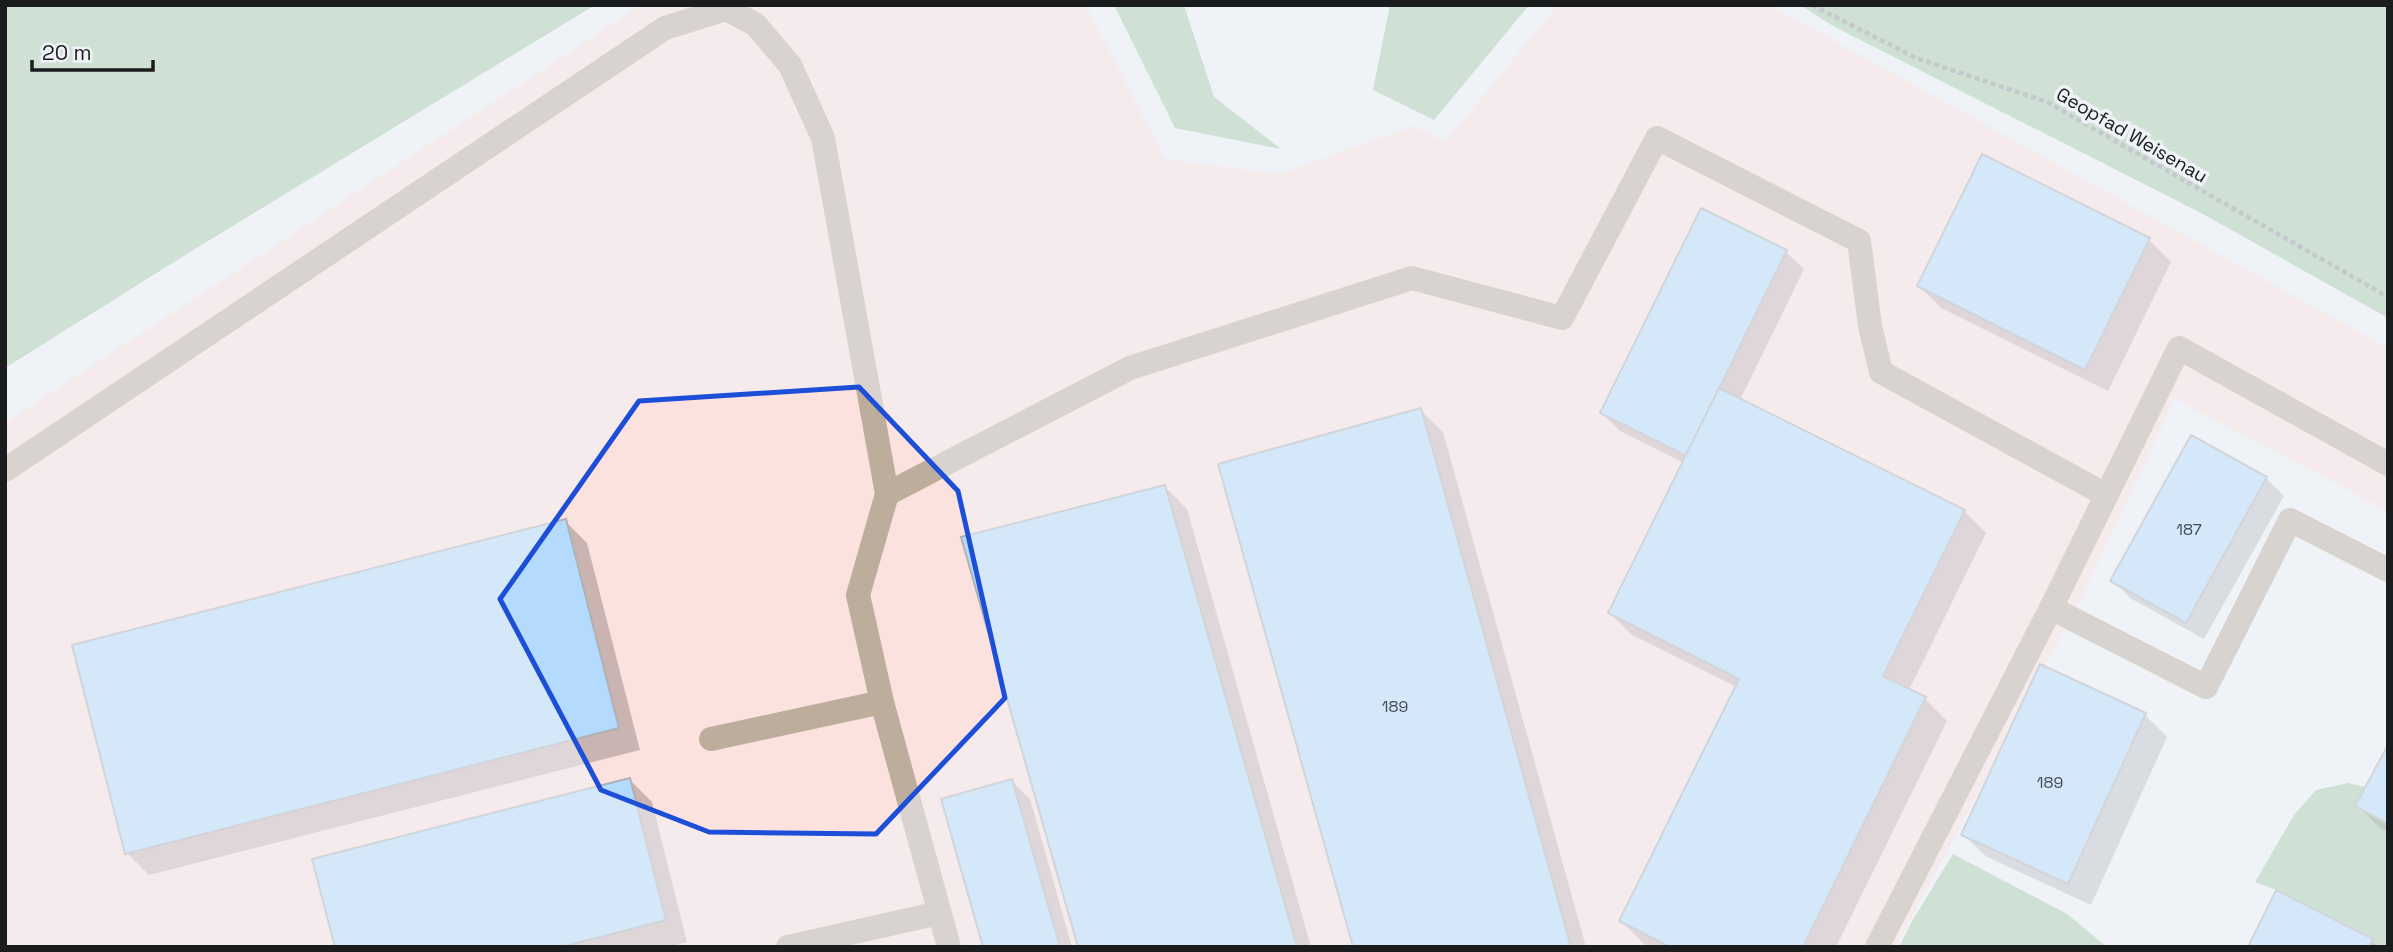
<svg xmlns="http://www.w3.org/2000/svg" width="2393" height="952" viewBox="0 0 2393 952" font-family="'Space Grotesk',sans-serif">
	<rect width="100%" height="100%" fill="#eff3f7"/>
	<path fill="#fce2de" d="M641 5H1086L1165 159 1280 174 1413 126 1445 142 1558 5H1770L2388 348V511L2175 399 2080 601 1896 947H5V423Z"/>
	<g fill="#a8c9aa">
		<path d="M5 5H595L190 252 5 368Z"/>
		<path d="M1114 5H1184L1214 97 1281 149 1175 128Z"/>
		<path d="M1390 5H1529L1434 120 1373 90Z"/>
		<path d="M1800 5H2388V318L2203 214 1833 26Z"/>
		<path d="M2348 783 2365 787 2355 806 2388 824V947H2369L2373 939 2276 890 2255 882 2294 815 2316 790Z"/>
		<path d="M1953 854 2067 914 2107 947H1899L1911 923Z"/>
	</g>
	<g fill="#0003">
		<path d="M1983 157 2149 240 2171 262 2108 391 1941 308 1919 286Z"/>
		<path d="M1786 252 1804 269 1740 400 1964 511 1986 533 1909 690 1925 699 1947 721 1836 947H1651L1643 943 1621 921 1737 687 1632 635 1610 613 1684 463 1620 431 1602 413Z"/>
		<path d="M1420 410 1443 432 1586 947H1355Z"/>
		<path d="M2266 478 2284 496 2204 639 2130 598 2113 580Z"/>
		<path d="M1165 487 1187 509 1311 947H1080Z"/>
		<path d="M565 521 587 543 640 750 149 875 127 853Z"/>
		<path d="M2145 715 2167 737 2091 905 1985 856 1963 834Z"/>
		<path d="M2388 749V832L2379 827 2357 805Z"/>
		<path d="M630 780 652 802 687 942 668 947H337Z"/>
		<path d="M1012 781 1030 799 1072 947H985Z"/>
		<path d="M2372 941 2378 947H2250Z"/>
	</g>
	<g fill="#b4dbfd" stroke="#aeb2b6" stroke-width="2">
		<path d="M1982 154 2150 238 2085 370 1917 286Z"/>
		<path d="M1701 208 1787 250 1686 456 1600 413Z"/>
		<path d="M1719 388 1965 510 1883 676 1926 697 1803 947H1670L1619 921 1739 679 1608 613Z"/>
		<path d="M1421 408 1571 947H1353L1218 464Z"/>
		<path d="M2191 435 2267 477 2186 623 2110 581Z"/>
		<path d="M1165 485 1297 947H1078L961 537Z"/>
		<path d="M566 519 619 728 125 854 72 645Z"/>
		<path d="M2040 664 2146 713 2068 884 1961 835Z"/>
		<path d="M2388 745V824L2355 806Z"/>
		<path d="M630 778 666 920 561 947H335L312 859Z"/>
		<path d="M1012 779 1060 947H983L941 799Z"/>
		<path d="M2276 890 2373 939 2369 947H2248Z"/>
	</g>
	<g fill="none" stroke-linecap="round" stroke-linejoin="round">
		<path stroke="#939698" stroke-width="4.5" stroke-dasharray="5 3.5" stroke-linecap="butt" d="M1812 5 1916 58 2047 102 2388 297"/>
		<g stroke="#bcad9d" stroke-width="24">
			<path d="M5 470 665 28 726 9 755 24 790 65 823 138 887 494"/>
			<path d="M2051 608 2206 687 2290 520 2388 570"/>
			<path d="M711 739 882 702"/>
			<path d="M788 947 939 913"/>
			<path d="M949 947 882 702 858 595 887 494 1130 368 1412 278 1562 318 1657 138 1859 241 1870 326 1881 372 2106 495"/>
			<path d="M1877 947 2051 608 2179 348 2388 464"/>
		</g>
	</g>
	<path d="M0 0H2393V952H0ZM859 387 958 491 1005 698 876 834 709 832 601 790 500 599 639 401Z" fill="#eff3f7" fill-opacity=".55" fill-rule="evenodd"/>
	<path fill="none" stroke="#1d4ed8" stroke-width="5" stroke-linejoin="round" d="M859 387 958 491 1005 698 876 834 709 832 601 790 500 599 639 401Z"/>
	<g text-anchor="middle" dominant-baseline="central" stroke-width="7" stroke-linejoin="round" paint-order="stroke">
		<g font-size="16" fill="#414c55">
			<text x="2189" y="529">187</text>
			<text x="1395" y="706">189</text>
			<text x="2050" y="782">189</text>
		</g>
		<g font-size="19" fill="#1b1c1d" stroke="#eff3f7">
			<text transform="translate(2132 135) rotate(30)">Geopfad Weisenau</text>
		</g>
	</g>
	<rect width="2393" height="952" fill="none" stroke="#1b1c1d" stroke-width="14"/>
	<path d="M32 60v10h121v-10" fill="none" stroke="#1b1c1d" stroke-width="3.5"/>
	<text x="42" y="60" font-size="21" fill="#1b1c1d" stroke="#eff3f7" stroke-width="5" paint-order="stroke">20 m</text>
</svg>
